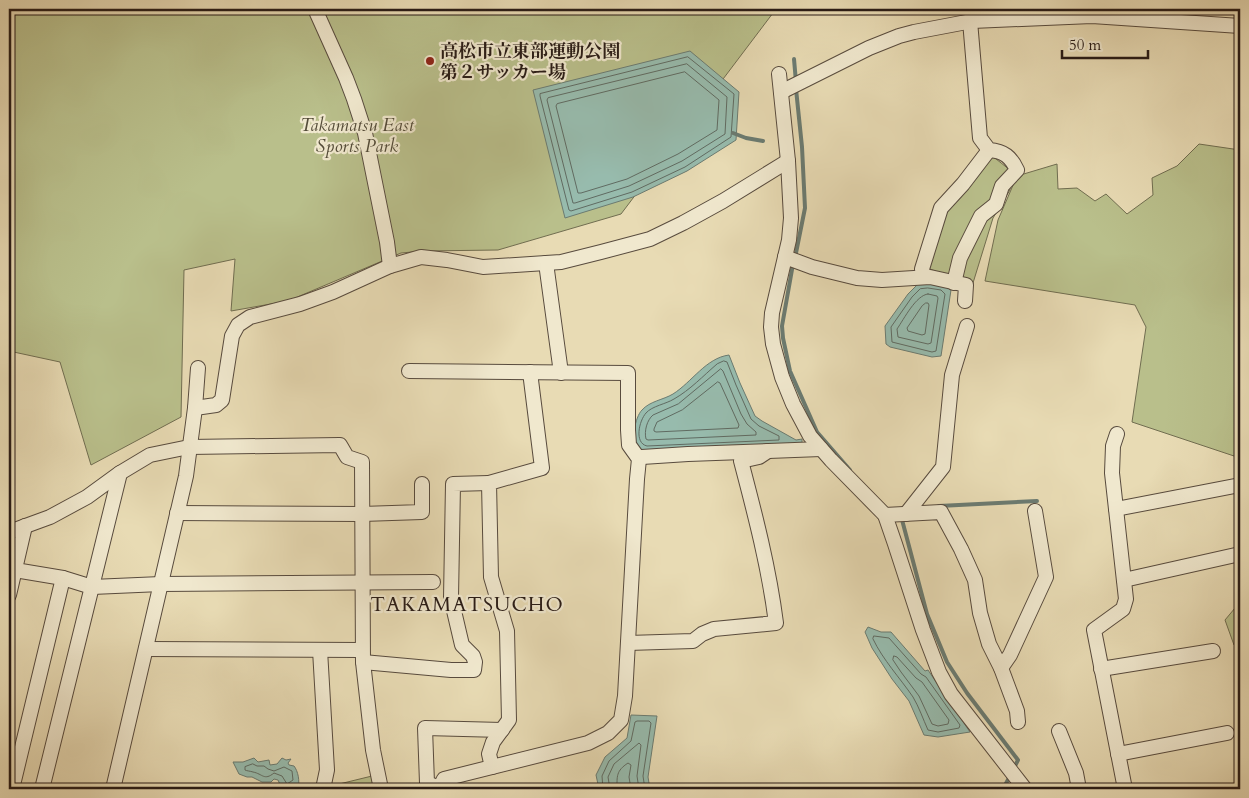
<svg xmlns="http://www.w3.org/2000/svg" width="1249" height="798" viewBox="0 0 1249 798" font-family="Cardo,'Noto Serif JP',serif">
	<rect width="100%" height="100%" fill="#e8dbb4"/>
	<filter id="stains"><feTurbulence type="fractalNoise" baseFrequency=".004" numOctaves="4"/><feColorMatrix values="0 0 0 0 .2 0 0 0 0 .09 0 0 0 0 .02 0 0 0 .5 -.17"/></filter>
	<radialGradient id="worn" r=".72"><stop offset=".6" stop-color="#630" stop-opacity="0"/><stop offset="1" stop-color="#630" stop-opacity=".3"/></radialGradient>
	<g fill="#b9bf8b" stroke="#706d50">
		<path d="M9 9H776L621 214 498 250 423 251 401 253 288 301 231 311 235 259 184 270 181 417 91 465 60 362 9 351Z"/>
		<path d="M1199 144 1240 150V458L1132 422 1146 327 1135 305 985 281 998 220 1017 176 1057 164 1058 189 1077 188 1095 201 1106 194 1127 214 1153 195 1152 178 1177 166Z"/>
		<path d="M991 155 1010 170V190L993 218 973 283 950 277 925 267 943 211Z"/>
		<path d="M1240 602V646L1234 645 1225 620Z"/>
		<path d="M372 776 374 789H331V786Z"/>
	</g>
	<g fill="#97bbad" stroke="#6b7b71">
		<path d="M690 51 739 92 736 140 687 171 633 197 565 218 533 90Z"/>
		<path d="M928 282 942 285 951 290 941 356 932 357 890 347 886 344 885 326 908 294 918 284Z"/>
		<path d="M729 355 740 383 755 416 762 421 796 440 802 439V445L647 451C645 450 641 450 639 448 630 442 635 417 642 410 650 401 663 400 673 394 692 382 706 358 729 355Z"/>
		<path d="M868 627 881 632H891L925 671 928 670 970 732 938 737 924 735 909 701 892 679 872 648 865 632Z"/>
		<path d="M631 715 657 716 648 777 650 789H599L596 775 605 757 627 738Z"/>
		<path d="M254 758 258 762 269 760 270 765 277 764 282 758 286 760 291 759 288 763 289 765 294 766C298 771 300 781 298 788 292 786 288 789 282 789L278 780 274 779 271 782H262L252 777H247L239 774 233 762H243Z"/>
	</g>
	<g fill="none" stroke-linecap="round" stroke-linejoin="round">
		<g stroke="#606b62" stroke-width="1">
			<path d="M688 57 734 94 731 137 685 167 632 192 571 211 569 210 540 96V94Z"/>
			<path d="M687 64 727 97 725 134 682 161 629 186 575 203H573L547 100 548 98Z"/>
			<path d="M685 72 719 100 717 130 678 154 627 179 581 193H578L556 106 557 104Z"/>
			<path d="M928 288 941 290 945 294 936 351 932 352 892 342 891 327 912 297 920 289Z"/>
			<path d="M928 294 937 296 938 298 931 343 928 344 898 337 897 329C904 319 916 295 928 294Z"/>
			<path d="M926 303H928L929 305 925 334 922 335 908 331 907 328 922 306Z"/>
			<path d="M724 361 727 362 736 385 751 419 759 426 779 436V440L647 446C634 443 639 421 646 413 652 406 666 404 674 399 690 390 703 376 717 364Z"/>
			<path d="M721 369 723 371 741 414 747 424 756 432V435L648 440 646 439C644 431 647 420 653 415L678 404Z"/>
			<path d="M718 382 720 383 739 425 738 428 656 432 654 431V429L657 422 682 410Z"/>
			<path d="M874 636 889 638 921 674 926 677 960 725 959 728 938 732 928 730C923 719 919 707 913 697 900 678 883 660 873 639Z"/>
			<path d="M894 656 897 657 916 678 922 682 949 720 948 724 938 726 932 724 919 696 901 672 893 660Z"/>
			<path d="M253 764 257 766H264L268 769 274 771 284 767 292 771 293 780 287 784 282 776 274 773C264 781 263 774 253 772 250 771 247 771 245 770V767Z"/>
			<path d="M603 789 602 776 609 761 631 741 635 722 637 721H649L651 723 643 776 645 789"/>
			<path d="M610 789 608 777 614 764 639 743 641 745 637 776 639 789"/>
			<path d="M617 789C617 776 616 771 628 763L631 765 629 777 631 789"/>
		</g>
		<g stroke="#6b7b71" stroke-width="4">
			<path d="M794 59 796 82"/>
			<path d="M733 133 746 138 763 141"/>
			<path d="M795 258 805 208 802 147 796 89"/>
			<path d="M793 264 782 326 783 338 790 371 817 432 850 470"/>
			<path d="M939 506 1037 501"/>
			<path d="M901 516 927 614 947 662 967 693 1018 760 1013 770"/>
			<path d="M1003 789 1010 776"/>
		</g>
		<g stroke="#584b3e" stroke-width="16">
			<g id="minor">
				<path d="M315 9 346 78 354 99 365 133 387 242 390 266"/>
				<path d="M779 74 788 161 791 218 789 240 772 313 771 327 773 344 782 377 793 404 810 436 831 460 885 515 895 544 923 630 939 672 951 694 1025 789"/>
				<path d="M781 92 869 48 899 36 914 32 972 21 1092 16 1240 26"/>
				<path d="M785 257 812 267 857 278 882 280 930 277 966 285 965 301"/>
				<path d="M546 263 561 373"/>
				<path d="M924 277 922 269 941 208 963 184 989 150"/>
				<path d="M954 283 960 258 981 216 996 204 1002 186 1017 170C1011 157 1004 151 989 150L980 138 970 21"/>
				<path d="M409 371 628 373V430L629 445 639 459 637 479 625 696 621 720 608 733 588 743 444 779 439 789"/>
				<path d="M195 408 216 405 222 400 232 336 238 325 250 317 300 304 333 292 390 266 421 257 447 260 483 267 561 262 601 252 650 239 683 223 723 201 788 161"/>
				<path d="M1117 434 1113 446 1112 473 1126 599 1123 609 1094 630 1125 789"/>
				<path d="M639 459 642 457 688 454 821 449"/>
				<path d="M1116 509 1240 485"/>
				<path d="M177 513 362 514 422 512V484"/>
				<path d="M906 514 943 467 952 375 967 326"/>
				<path d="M885 515 941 512 961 549 975 580 980 613 989 644 1001 668 1017 711 1018 722"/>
				<path d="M9 532 50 517 87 497 120 473 150 455 189 447 340 445 347 457 362 462 363 662 373 750 381 789"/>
				<path d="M15 570 63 578 92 587 161 584 433 582"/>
				<path d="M1124 580 1240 554"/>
				<path d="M9 595 25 526"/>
				<path d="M628 643 693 641 702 634 714 629 776 623C769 568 755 514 741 461L759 457 768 451"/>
				<path d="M146 649 362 650"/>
				<path d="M320 650 327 770 323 789"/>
				<path d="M363 662 451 670H474L475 662 473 656 462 645 451 598 453 484 489 483"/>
				<path d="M1001 668 1010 655 1046 577 1035 511"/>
				<path d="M1101 669 1213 651"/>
				<path d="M1059 731 1076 773 1079 789"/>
				<path d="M1118 754 1227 733"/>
				<path d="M492 767 489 754 493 742 509 720 507 631 491 577 489 483 542 468 530 372"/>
				<path d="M439 788 427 783 425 728 502 730"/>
				<path d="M12 789 63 578"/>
				<path d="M42 789 120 473"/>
				<path d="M113 789 186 476 195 408 198 368"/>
			</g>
		</g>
		<use href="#minor" stroke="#f0e8ce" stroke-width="14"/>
	</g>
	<circle fill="#8f2418" stroke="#f0e8ce" stroke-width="2" cx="430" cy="61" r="5"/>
	<g text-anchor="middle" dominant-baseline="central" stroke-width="4.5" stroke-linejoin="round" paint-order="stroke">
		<g font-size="18" font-weight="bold" fill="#281b16" stroke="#f0e8ce" text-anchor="start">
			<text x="440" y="51">高松市立東部運動公園<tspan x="440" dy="21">第２サッカー場</tspan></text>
		</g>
		<g font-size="18" font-style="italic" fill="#544c39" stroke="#f0e8ce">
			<text x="357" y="125">Takamatsu East<tspan x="357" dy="21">Sports Park</tspan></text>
		</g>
		<g font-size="20" letter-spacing="1" fill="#281b16" stroke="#f0e8ce">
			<text x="467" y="604">TAKAMATSUCHO</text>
		</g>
	</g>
	<rect width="1249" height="798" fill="none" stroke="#e8dbb4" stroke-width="30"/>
	<rect x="10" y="10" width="1229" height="778" fill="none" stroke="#281b16" stroke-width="2.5"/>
	<rect x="15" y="15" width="1219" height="768" fill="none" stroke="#281b16"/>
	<path d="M1062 50v8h86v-8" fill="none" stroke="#281b16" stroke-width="2.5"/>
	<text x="1069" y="50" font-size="15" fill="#281b16" stroke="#f0e8ce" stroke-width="4" paint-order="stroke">50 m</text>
	<rect width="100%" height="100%" filter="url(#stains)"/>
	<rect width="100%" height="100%" fill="url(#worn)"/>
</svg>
